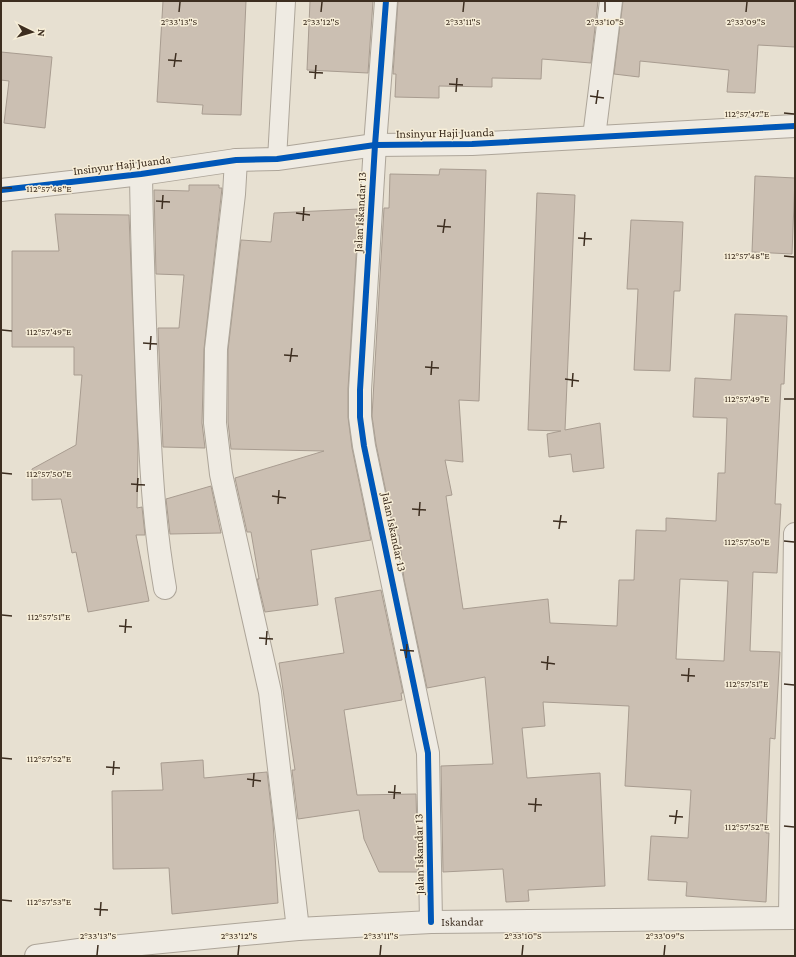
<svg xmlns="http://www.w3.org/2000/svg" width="796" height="957" viewBox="0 0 796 957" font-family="'Crimson Pro',serif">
	<rect width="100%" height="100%" fill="#e7e0d1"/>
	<g fill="#cbbfb2" stroke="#a89c90" fill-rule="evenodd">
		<path d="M163 1H246L241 115 202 114 203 105 157 102Z"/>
		<path d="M310 1H373L368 73 307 70Z"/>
		<path d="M398 1H598L591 63 542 59 541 79 492 78V87L439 86V98L395 97 396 74H393Z"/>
		<path d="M623 1H795V47L758 45 755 93 727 92 729 70 640 61 639 77 614 74Z"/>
		<path d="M1 52 52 57 45 128 4 123 9 81 1 80Z"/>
		<path d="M440 169 486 170 479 401 459 400 463 462 445 460 452 495 446 496 463 609 548 599 550 623 617 626 619 580H634L636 530 666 531V518L716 521 718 473H725L727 418 693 417 695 378 731 380 735 314 787 316 784 384H781L775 504H781L777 573 753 572 750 651 780 652 775 739 770 738 766 833H769L766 902 686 896 687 882 648 880 651 836 688 838 691 790 625 786 629 706 543 702 545 726 522 728 527 778 600 773 605 886 528 890 529 901 506 902 503 869 443 872 441 766 493 764 485 677 427 688 404 579 399 535H395L376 444 372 416 384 208H389L390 174 439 175ZM680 579 728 581 724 661 676 659Z"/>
		<path d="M755 176 795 178 792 254 752 252Z"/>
		<path d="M189 185H219V188H222L204 349 202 423 205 448 163 447 158 328H179L184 275 156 274 154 190 189 191Z"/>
		<path d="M537 193 575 195 565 430 600 423 604 468 573 472 571 454 549 457 547 434 561 431 528 430Z"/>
		<path d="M359 209 348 389V417L352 448 371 540 311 550 318 605 265 612 257 579H259L251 532H247L235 478 324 451 231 449 228 422V350L241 240 271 242 274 213Z"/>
		<path d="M55 214 129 215 138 446 137 508 142 507 145 535H136L149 601 88 612 76 552 72 553 61 499 32 500V469L76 445 82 375H74V347H12V251H59Z"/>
		<path d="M631 220 683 222 680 291H674L670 371 634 370 638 289H627Z"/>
		<path d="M211 486 221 533 170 534 166 499Z"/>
		<path d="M381 590 403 693H401L402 700 344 710 357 795 416 794 418 872H379L364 839 359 810 298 819 292 770H295L279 663 344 653 335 598Z"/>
		<path d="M203 760 204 778 267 772 273 823 278 903 172 914 169 868 113 869 112 791 163 790 161 763Z"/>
	</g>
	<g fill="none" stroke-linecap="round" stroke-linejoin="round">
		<g stroke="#ada599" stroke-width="20">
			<path id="service" d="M277 159 286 1"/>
		</g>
		<g stroke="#ada599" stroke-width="24">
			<g id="minor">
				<path d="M386 1 375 145 360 390V417L364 446 428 753 431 922"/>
				<path d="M594 137 611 1"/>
				<path d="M236 160 234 194 216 349 215 423 221 474 270 692 298 929"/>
				<path d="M141 174C142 251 145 328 148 404 151 468 154 525 165 588"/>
				<path d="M790 917 795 534"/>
				<path id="s1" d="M36 956 79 950 298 929 431 922 795 918"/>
			</g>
		</g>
		<g stroke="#ada599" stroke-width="24">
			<path id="tertiary" d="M1 190 141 174 236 160 277 159 375 145 472 144 795 126"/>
		</g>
		<use href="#service" stroke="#efebe3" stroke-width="18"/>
		<use href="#minor" stroke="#efebe3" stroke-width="22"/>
		<use href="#tertiary" stroke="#efebe3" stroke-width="22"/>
		<g stroke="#f7eed8" stroke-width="8">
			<g id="cycleway">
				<path d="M386 1 375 145 360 390V417L364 446 428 753 431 922"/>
				<path d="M1 190 141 174 236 160 277 159 375 145 472 144 795 126"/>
			</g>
		</g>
		<use href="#cycleway" stroke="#0057b8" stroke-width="6"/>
	</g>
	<path fill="none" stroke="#3d2e20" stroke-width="1.5" d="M179 12 180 2M321 12 322 2M463 12 464 2M605 12V2M746 12 747 2M168 60 182 61M174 67 176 53M309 72 323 73M315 79 316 65M449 84 463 85M456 92 457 78M590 96 604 98M596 104 598 90M784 113 794 114M2 188H12M156 201 170 202M162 209 163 195M296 213 310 215M303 221 304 207M437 226 451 227M443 233 445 219M578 238 592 239M584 246 585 232M784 256 794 257M2 330 12 331M143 343 157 344M150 350 151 336M284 355 298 356M290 362 292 348M425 367 439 368M431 375 432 361M565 379 579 381M572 387 573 373M784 399H794M2 473 12 474M131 484 145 485M137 492 138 478M272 496 286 498M278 504 279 490M412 509 426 510M419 516 420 502M553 521 567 522M559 529 561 515M784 541 794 542M2 615 12 616M119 626 132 627M125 633 126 619M259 638 273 639M266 645 267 631M400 650 414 651M406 658 407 644M541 662 555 664M547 670 548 656M681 675 695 676M688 682 689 668M784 684 794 685M2 758 12 759M106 767 120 768M113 775 114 761M247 779 261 781M253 787 254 773M388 792 401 793M394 799 395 785M528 804 542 805M535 812 536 798M669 816 683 817M675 824 677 810M784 826 794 827M2 900 12 901M94 909 108 910M100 916 101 902M97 955 98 945M238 955 239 945M380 955 381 945M522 955 523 945M664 955 665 945"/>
	<g text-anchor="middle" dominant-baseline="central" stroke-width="3" stroke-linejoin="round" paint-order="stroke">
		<g font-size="12" fill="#3d2e20" stroke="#f7eed8">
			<text transform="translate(445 133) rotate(-1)">Insinyur Haji Juanda</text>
			<text transform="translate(122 165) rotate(-7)">Insinyur Haji Juanda</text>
			<text transform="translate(360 212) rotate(-87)">Jalan Iskandar 13</text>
			<text transform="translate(394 532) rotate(78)">Jalan Iskandar 13</text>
			<text transform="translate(419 854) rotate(-91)">Jalan Iskandar 13</text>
			<text stroke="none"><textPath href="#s1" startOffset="428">Iskandar</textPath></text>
		</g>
	</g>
	<g font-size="10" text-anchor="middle" fill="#3d2e20" stroke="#f7eed8" stroke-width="3" stroke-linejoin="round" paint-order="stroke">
		<text x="179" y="25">2°33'13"S</text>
		<text x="321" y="25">2°33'12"S</text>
		<text x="463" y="25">2°33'11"S</text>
		<text x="605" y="25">2°33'10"S</text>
		<text x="746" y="25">2°33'09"S</text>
		<text x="747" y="117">112°57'47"E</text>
		<text x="49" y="192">112°57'48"E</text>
		<text x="747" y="259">112°57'48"E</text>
		<text x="49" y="335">112°57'49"E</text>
		<text x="747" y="402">112°57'49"E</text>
		<text x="49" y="477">112°57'50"E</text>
		<text x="747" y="545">112°57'50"E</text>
		<text x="49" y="620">112°57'51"E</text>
		<text x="747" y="687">112°57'51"E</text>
		<text x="49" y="762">112°57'52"E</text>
		<text x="747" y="830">112°57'52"E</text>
		<text x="49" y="905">112°57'53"E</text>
		<text x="98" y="939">2°33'13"S</text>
		<text x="239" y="939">2°33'12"S</text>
		<text x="381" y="939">2°33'11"S</text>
		<text x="523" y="939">2°33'10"S</text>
		<text x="665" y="939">2°33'09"S</text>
	</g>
	<rect width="796" height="957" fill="none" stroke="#3d2e20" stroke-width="4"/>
	<g transform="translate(32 32) rotate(95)" stroke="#f7eed8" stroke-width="3" paint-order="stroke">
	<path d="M0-3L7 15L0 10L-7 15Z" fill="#3d2e20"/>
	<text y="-6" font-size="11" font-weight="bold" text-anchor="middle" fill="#3d2e20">N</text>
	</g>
</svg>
